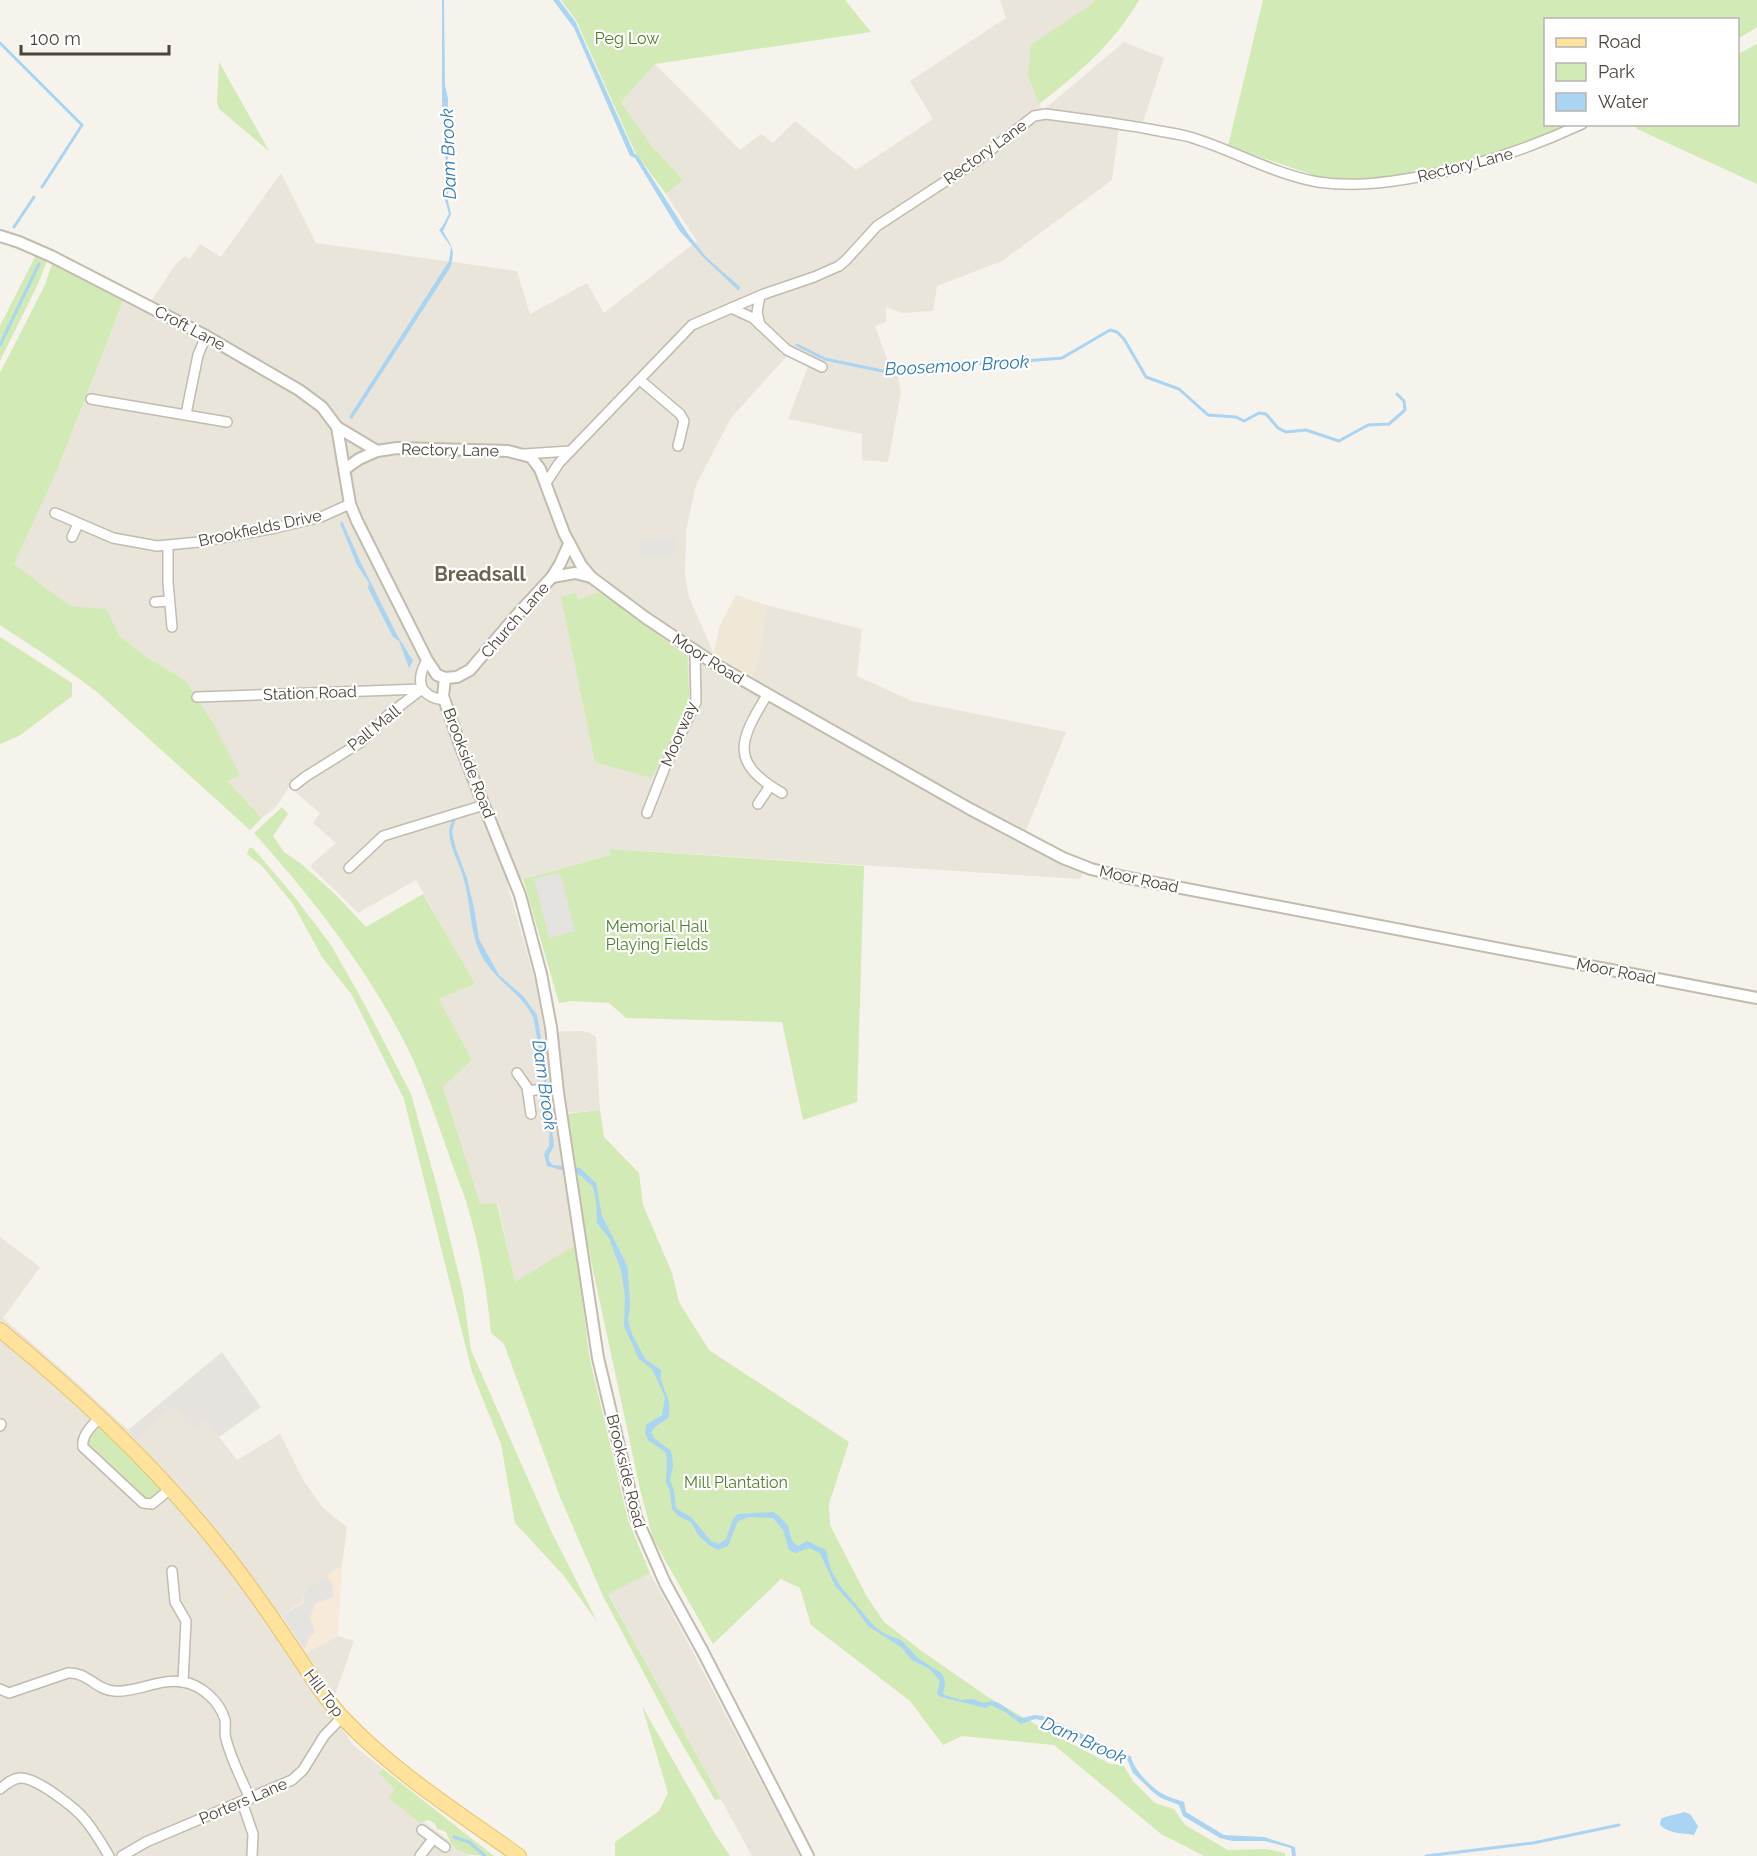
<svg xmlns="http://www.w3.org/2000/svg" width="1757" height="1856" viewBox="0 0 1757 1856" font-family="Raleway,sans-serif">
	<rect width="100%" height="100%" fill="#f6f3ec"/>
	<g fill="#eae5da">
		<path d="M1000 0H1094L1093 3 1028 75 1042 111 1124 42 1164 58 1143 122 1120 119 1112 180 1002 261 937 286 933 311 903 313 886 307V322L875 326 891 370 897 371 901 393 888 462 862 460V434L788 419 808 366 788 355 731 418 696 485 686 531 685 575 689 597 714 654 752 677 757 663 766 605 862 629 857 676 912 701 1066 732 1021 843 1083 873 1080 879 610 849 611 855 507 883 537 987 544 1032 581 1031 588 1032 596 1037 600 1110 556 1114 575 1245 515 1283 498 1203 480 1205 443 1087 472 1060 439 999 474 984 416 880 358 913 310 866 336 843 313 823 320 813 289 787 276 807 262 818 228 780 239 775 214 724 186 681 148 658 119 636 107 609 70 606 14 564 55 472 60 464 123 301 144 312 175 265 185 256 190 259 200 244 221 257 281 173 316 243 517 271 530 314 587 283 604 313 697 241 666 194 683 180 651 145 621 102 655 64 740 150 761 134 773 143 795 121 856 170 933 119 910 81 1006 18Z"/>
		<path d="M0 1237 40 1267 3 1318 66 1373 136 1437 174 1406 205 1419 237 1460 280 1434 305 1483 323 1508 347 1527 342 1566 305 1590 302 1602 281 1616 306 1653 338 1636 354 1641 330 1709 353 1745 402 1784 392 1798 470 1856H0Z"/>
		<path d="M650 1573 674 1616 800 1856H752L608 1593Z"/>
	</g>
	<path fill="#f7ead8" d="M342 1566 338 1636 306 1653 281 1616 302 1602 305 1590Z"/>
	<path fill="#e6e2dd" d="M222 1352 261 1407 219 1437 205 1419 192 1429 174 1406 136 1438 128 1430Z"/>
	<path fill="#efe8d6" d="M736 595 766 605 763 636 753 677 713 654 720 625Z"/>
	<g fill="#d2eab5">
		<path d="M561 0H845L871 32 655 64 621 102 651 145 683 180 666 194 635 152 576 20Z"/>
		<path d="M1094 0H1139C1115 42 1077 75 1039 104L1028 75 1031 45 1093 3Z"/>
		<path d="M1263 0H1757V27L1738 39V20H1546V124L1569 125 1509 149 1475 158 1418 172 1340 184 1228 146Z"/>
		<path d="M1757 44V184L1637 129 1635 125 1738 124V54Z"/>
		<path d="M219 62 269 151 219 109 217 103Z"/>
		<path d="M36 255 47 261 38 284 0 361V326Z"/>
		<path d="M52 264 123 301 59 466 14 564 70 606 107 609 119 636 148 658 186 681 214 724 240 775 228 781 262 818 250 830 97 692 56 662 0 625V373L45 285Z"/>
		<path d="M601 592 687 656 689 696 683 717 651 778 595 762 561 597 576 593 578 600Z"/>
		<path d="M0 637 72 683V696L19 736 0 744Z"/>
		<path d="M282 807 288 814 273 836 284 852 300 863 334 893 366 927 423 894 475 984 439 999 472 1060 443 1087 480 1204 497 1203 515 1282 575 1245 590 1360 628 1520 650 1573 608 1594 721 1799 715 1800 674 1730 603 1596 560 1497 504 1344 491 1333C487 1291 480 1248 468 1208 463 1189 454 1171 448 1152 435 1117 424 1081 407 1047 367 968 313 899 254 833Z"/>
		<path d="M249 848H253L293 895 331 945 366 1007 411 1094 439 1194 463 1292 471 1350 551 1531 598 1623 564 1576 515 1523 501 1444 472 1372 404 1099 352 995 322 957 293 904 262 866 247 854Z"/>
		<path d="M609 849 864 866 857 1102 803 1120 782 1022 626 1018 609 1003 572 1001 559 1003 523 879 611 855Z"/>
		<path d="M600 1110 604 1137 639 1173 643 1205 672 1273 679 1302 709 1350 849 1442 829 1504 830 1525 866 1595 884 1622 923 1652 988 1697 1042 1728 1110 1764 1123 1765 1134 1782 1155 1803 1174 1809 1185 1825 1228 1850 1266 1849 1285 1853V1856H1204L1161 1834 1054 1745 962 1736 943 1745 910 1701 811 1625 800 1588 781 1579 713 1644 653 1539 640 1489 587 1242 567 1114Z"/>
		<path d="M101 1427 160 1486V1491L152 1499 148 1501 143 1497 88 1445C87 1436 95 1432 101 1427Z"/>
		<path d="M642 1706 714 1832 730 1856H615V1842L659 1811 668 1793Z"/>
		<path d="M383 1769 494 1856C472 1856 454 1856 446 1832L437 1829 434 1823 429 1820 420 1823 389 1798 395 1789 379 1773Z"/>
	</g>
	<g fill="#e5e3e0">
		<path d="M677 537 676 555 642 558 640 540Z"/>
		<path d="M560 873 575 931 549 938 534 879Z"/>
		<path d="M327 1576 332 1584 334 1597 315 1603 310 1618 315 1633 309 1637 306 1647 304 1649 282 1616 303 1603 305 1590Z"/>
	</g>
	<g fill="#a9d4f2">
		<path d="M442 0H444L445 85 448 99V201L451 214 443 231C452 248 456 248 450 268L352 419 349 417 449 261 451 247 439 230 442 227 449 214 445 200 447 183 442 102Z"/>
		<path d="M553 0H559L575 21 634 153 638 156 688 234 706 257 740 287 739 291 704 258 679 230 635 158 630 156 574 28Z"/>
		<path d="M342 521 361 563 397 635 413 661 409 668 399 641 393 637 368 588 369 583 357 565 340 523Z"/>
		<path d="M456 818 452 832 456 849 467 878 474 908 479 939 499 975 523 996 537 1015 543 1050 554 1146 549 1155V1161L553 1165 580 1168 596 1183 602 1216 625 1261 628 1270 630 1307 628 1320 632 1334 645 1359 661 1370C658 1388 674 1395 668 1418L655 1427 651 1432 654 1438 670 1450 672 1455 673 1467 670 1480 674 1490 676 1508 692 1518 711 1541 719 1544 726 1539 733 1519 738 1514 774 1512C778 1516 783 1519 786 1523 792 1532 788 1540 798 1546L807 1541 826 1550 831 1570 841 1587 874 1626 885 1634 901 1640 918 1658 941 1673 944 1678 945 1685 943 1693 945 1695 961 1700 973 1699 983 1703 992 1701 999 1703 1017 1716 1023 1718 1034 1715 1043 1716 1081 1733 1106 1752 1131 1756C1133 1769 1150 1786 1161 1793 1168 1797 1176 1799 1184 1802L1186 1812 1224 1835 1264 1837 1295 1847 1296 1856H1292L1291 1848 1265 1841H1232L1220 1838 1183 1816 1179 1805 1161 1798 1153 1792 1133 1773 1127 1759 1101 1754 1081 1739 1041 1720 1035 1719 1021 1724 1005 1712 991 1705 986 1708 941 1697 937 1694 940 1681 930 1669 912 1660 901 1647 868 1626 855 1608 835 1586 820 1553 809 1548 795 1553 789 1550 783 1530 773 1518 749 1517 738 1521 728 1546 718 1550 709 1545 698 1535 691 1522 678 1516 672 1509 670 1491 666 1482 667 1459 665 1452 648 1440 645 1433 646 1425 662 1415 665 1397 652 1369 639 1359 624 1326 625 1296 621 1270 609 1238 597 1223 596 1200 593 1187 580 1175 547 1166 544 1154 549 1146 550 1117 534 1020C526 997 500 984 487 964 469 940 472 908 464 880 460 864 450 849 449 832 449 827 451 823 453 819Z"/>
		<path d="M1684 1812 1690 1814 1698 1826 1694 1835C1682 1833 1669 1834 1660 1825L1661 1819C1667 1815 1676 1815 1684 1812Z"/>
	</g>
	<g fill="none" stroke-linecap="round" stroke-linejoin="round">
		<g stroke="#a9d4f2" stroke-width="3">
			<path d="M0 43 82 125 42 187"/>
			<path d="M14 227 34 197"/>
			<path d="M0 345 39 264"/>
			<path d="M797 345 825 359 892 373 958 363 977 362 989 366 1001 363 1062 358 1110 330 1117 332 1124 339 1146 377 1179 389 1208 415 1236 417 1244 421 1259 413 1266 414 1278 428 1286 432 1306 430 1339 441 1368 425 1389 424 1405 410 1404 401 1397 394"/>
			<path d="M454 1837 469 1842 485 1856"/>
			<path d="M1426 1856 1533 1843 1619 1825"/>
		</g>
		<g stroke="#c2bbae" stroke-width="12">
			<g id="minor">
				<path d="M760 296 757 312 760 325"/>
				<path d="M731 308 753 318 787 350 822 367"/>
				<path d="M640 380 680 414 684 421 678 446"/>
				<path d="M91 399 227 422"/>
				<path d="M186 414 198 355 206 336"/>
				<path d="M524 454 570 451"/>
				<path d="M546 483 559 463 692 325 764 294 814 277 839 266 846 260 877 226 978 160 1034 116 1046 114C1082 119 1118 123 1154 130 1166 132 1178 134 1190 137 1233 150 1273 174 1318 182 1352 187 1385 183 1418 177 1476 167 1528 149 1582 124"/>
				<path d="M55 513 113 538 157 546 199 542 275 528 321 517 350 504"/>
				<path d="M72 537 78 524"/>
				<path d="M168 546V583L172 627"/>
				<path d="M155 602 169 601"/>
				<path d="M427 660C415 681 419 697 445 700"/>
				<path d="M767 695C739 741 729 762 782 793"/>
				<path d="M197 697 422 689"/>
				<path d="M295 785 305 777 361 742 388 715 422 689"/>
				<path d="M758 804 770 786"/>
				<path d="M647 813 665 767 696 702 695 652"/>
				<path d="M349 868 383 836 484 805"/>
				<path d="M517 1073 527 1087 531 1114"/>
				<path d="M528 1091 557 1087"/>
				<path d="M100 1417C93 1425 81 1435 83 1447L143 1503 152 1504 170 1489"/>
				<path d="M0 1426 1 1424"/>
				<path d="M172 1571 175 1602 186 1621 183 1682"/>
				<path d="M0 1689 9 1693 68 1673C88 1672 96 1690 114 1691 137 1693 159 1678 183 1682 202 1685 220 1702 225 1720 226 1726 224 1733 226 1739 231 1759 242 1780 250 1799"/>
				<path d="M0 1789C6 1784 13 1778 21 1778 37 1778 76 1808 86 1821 95 1832 102 1844 109 1856"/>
				<path d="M242 1802 253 1834 252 1856"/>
				<path d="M422 1830 445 1847"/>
				<path d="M122 1856 146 1842 292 1780 303 1770 324 1736 342 1717"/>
				<path d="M420 1856 433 1839"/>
			</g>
		</g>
		<g stroke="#c2bbae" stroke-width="14">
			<g id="tertiary">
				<path d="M0 236 19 242 51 256 206 336 299 390 322 407 337 427 350 504 357 521 427 660 437 675 445 678 457 677 470 670 516 616 552 577 560 564 569 544"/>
				<path d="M337 427 377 451 397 448 508 451 531 457 540 469 564 533 581 565 591 577 646 618 718 666 970 809 1063 858 1091 869 1124 877 1757 998"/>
				<path d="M345 469 359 459 377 451"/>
				<path d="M552 577 575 573 591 577"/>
				<path d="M445 678 443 696 461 748 520 895 541 974 551 1027 558 1093 598 1358 636 1517 665 1583 703 1652 808 1856"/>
			</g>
		</g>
		<g stroke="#e6c16a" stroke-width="16">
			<path id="primary" d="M0 1330C81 1396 158 1468 222 1550 247 1581 269 1613 291 1646 308 1671 323 1697 344 1719 395 1773 459 1813 519 1856"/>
		</g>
		<use href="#minor" stroke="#fff" stroke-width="9"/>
		<use href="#tertiary" stroke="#fff" stroke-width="10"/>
		<use href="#primary" stroke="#ffe39c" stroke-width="14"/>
	</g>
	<g text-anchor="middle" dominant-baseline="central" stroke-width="4.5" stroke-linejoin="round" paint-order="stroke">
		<g font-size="16" fill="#4a7f2a" stroke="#fff">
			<text x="627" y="38">Peg Low</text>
			<text x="657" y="926">Memorial Hall<tspan x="657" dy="18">Playing Fields</tspan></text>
			<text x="736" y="1482">Mill Plantation</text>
		</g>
		<g font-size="16" fill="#4b4439" stroke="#fff">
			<text transform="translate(985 152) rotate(-36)">Rectory Lane</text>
			<text transform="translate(1465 165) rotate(-14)">Rectory Lane</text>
			<text transform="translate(190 328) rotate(28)">Croft Lane</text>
			<text transform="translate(450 450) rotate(1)">Rectory Lane</text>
			<text transform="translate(260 528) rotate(-12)">Brookfields Drive</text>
			<text transform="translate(515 620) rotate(-49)">Church Lane</text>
			<text transform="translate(708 659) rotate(32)">Moor Road</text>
			<text transform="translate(310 693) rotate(-2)">Station Road</text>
			<text transform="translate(374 728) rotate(-39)">Pall Mall</text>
			<text transform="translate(679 734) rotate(-67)">Moorway</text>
			<text transform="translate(469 763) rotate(69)">Brookside Road</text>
			<text transform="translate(1139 879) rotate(12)">Moor Road</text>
			<text transform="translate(1616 971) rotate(11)">Moor Road</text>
			<text transform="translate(626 1471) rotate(76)">Brookside Road</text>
			<text transform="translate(324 1693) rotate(53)">Hill Top</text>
			<text transform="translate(243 1801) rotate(-23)">Porters Lane</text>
		</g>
		<g font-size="18" font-style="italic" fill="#2e7ab2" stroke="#fff">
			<text transform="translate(448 154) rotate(-92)">Dam Brook</text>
			<text transform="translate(957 365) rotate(-3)">Boosemoor Brook</text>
			<text transform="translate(545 1085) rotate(82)">Dam Brook</text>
			<text transform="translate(1084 1740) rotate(24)">Dam Brook</text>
		</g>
		<g font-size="20" font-weight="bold" fill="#6e6250" stroke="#fff">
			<text x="480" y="574">Breadsall</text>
		</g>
	</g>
	<rect x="1544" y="18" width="195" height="108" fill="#ffffff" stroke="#b7b4b0" stroke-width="1.5"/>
	<rect x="1556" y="38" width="30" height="9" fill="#ffe39c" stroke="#b7b4b0" stroke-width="1.5"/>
	<text x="1598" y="48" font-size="18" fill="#4b4439">Road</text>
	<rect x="1556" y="63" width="30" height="18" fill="#d2eab5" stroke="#b7b4b0" stroke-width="1.5"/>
	<text x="1598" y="78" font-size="18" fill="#4b4439">Park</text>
	<rect x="1556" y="93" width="30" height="18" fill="#a9d4f2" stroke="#b7b4b0" stroke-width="1.5"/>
	<text x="1598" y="108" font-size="18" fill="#4b4439">Water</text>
	<path d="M21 45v9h148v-9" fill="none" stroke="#4b4439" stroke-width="3"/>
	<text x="30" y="45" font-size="18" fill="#4b4439" stroke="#ffffff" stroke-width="4.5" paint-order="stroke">100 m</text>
</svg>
